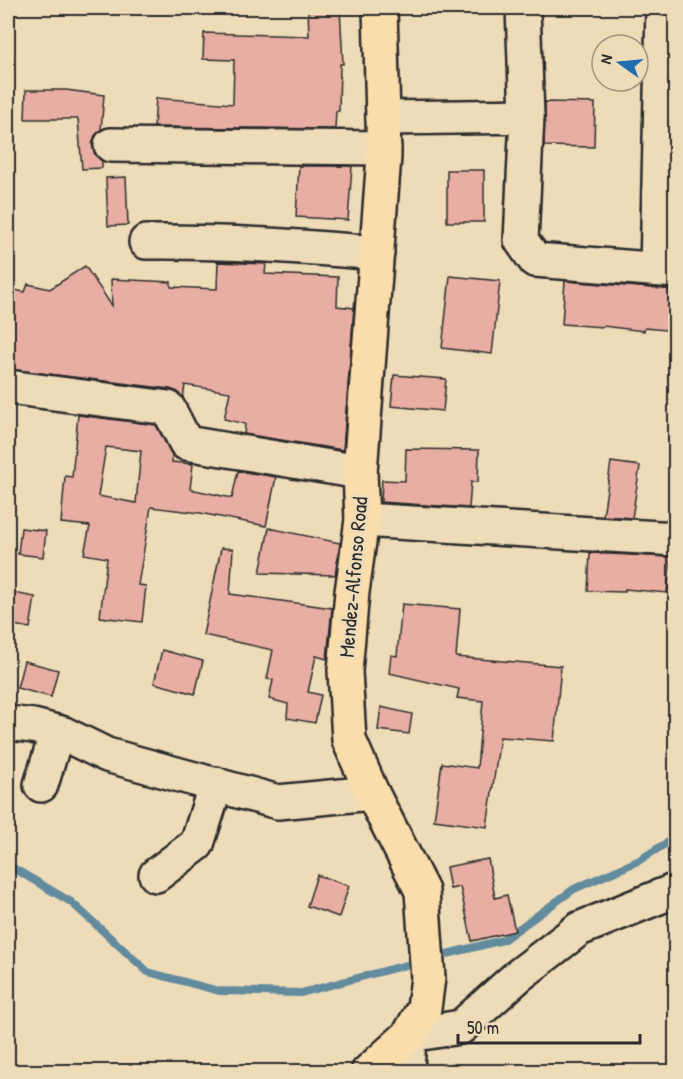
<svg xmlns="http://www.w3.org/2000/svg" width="683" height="1079" viewBox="0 0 683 1079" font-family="'Patrick Hand',sans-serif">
	<rect width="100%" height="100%" fill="#eedcb9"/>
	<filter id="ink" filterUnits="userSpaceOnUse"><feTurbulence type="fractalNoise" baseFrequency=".0167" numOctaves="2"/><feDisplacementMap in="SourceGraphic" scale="12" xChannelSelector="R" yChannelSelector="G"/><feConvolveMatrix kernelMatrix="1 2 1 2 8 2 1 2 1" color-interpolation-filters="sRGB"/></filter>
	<g filter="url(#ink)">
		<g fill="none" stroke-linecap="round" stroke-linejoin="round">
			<g stroke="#638b9e" stroke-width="8">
				<path d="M8 865 71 902 148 972 219 991 301 993 421 961"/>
				<path d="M435 957 503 940 574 889 638 861 676 837"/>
			</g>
		</g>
		<g fill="#e8aea4" stroke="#2b2b2b" stroke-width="1.5" fill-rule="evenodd">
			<path d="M308 8H340L343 64H340L339 111H336L335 129 154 127 156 98 233 104 234 60 203 59 204 33 309 36Z"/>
			<path d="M26 90H66L104 95 101 130 95 136 92 144 95 155 102 161V168L82 169 78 119H25Z"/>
			<path d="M545 102 595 103 594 147 544 146Z"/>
			<path d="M299 166H352L348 220 296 217Z"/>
			<rect x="447" y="170" width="37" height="52"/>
			<path d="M126 177 128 225 108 226 106 178Z"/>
			<path d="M218 262 266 264 265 274 338 277 337 306 354 308 343 450 244 434 245 424 224 419 230 392 185 385 183 398 178 392 170 389 8 369V289L25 292 28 284 50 289 85 266 112 306 111 279 171 282V287L217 289Z"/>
			<path d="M450 276 500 281 492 354 442 348Z"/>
			<path d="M565 281 675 290V331L645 328 644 331 603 326V327L562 324Z"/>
			<path d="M394 375 446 379 443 411 391 406Z"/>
			<path d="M78 415 156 425 172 455V462L193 464 190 489 232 498 238 471 276 477 266 526 200 513 151 507 138 585 146 586 142 622 100 617 107 558 84 554 90 526 61 523 65 476 72 477ZM106 447 141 451 136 503 98 496Z"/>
			<path d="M406 449 479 450 478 482H471L469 508 381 502 382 480 405 481Z"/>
			<path d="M611 462 640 466 632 518 603 516Z"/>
			<path d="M21 528 46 531 43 557 18 554Z"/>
			<path d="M269 528 340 543 335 575 260 573Z"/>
			<path d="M221 548 233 549 230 594 332 608 327 659 316 656 308 692 321 695 315 723 287 718 288 704 269 699 273 680 267 679 273 650 203 635Z"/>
			<path d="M590 553 671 557 667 593 625 589V592L588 591Z"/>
			<path d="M8 592 35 597 30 628 8 624Z"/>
			<path d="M402 604 460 609 456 657 561 666 554 741 500 737 487 827 434 820 442 763 477 768 483 701 457 698 459 689 389 673 391 655 397 656Z"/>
			<path d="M162 650 203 661 195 694 154 683Z"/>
			<path d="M24 661 58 670 51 697 17 688Z"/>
			<path d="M381 707 412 714 409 734 378 730Z"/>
			<path d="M488 859 495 898 507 895 515 931 472 941 460 887 450 889 446 867Z"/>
			<path d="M317 875 349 886 339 917 307 906Z"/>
		</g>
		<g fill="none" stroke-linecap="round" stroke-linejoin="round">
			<g stroke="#2b2b2b" stroke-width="38">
				<g id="minor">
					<path d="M523 8 527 116"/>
					<path d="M383 118 527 116 521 240 535 260 676 271"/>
					<path d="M111 145 384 148"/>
					<path d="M146 242C224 241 300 246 377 253"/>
					<path d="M657 269 663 8"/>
					<path d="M8 387 168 408 186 443 360 472"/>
					<path d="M362 520 676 539"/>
					<path d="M8 723 33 726 64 734 107 755 278 802 372 793"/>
					<path d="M41 785 57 732"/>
					<path d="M156 875 197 844 216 784"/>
					<path d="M407 1072 409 1035 461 1027 518 976 579 929 676 890"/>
				</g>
			</g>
			<g stroke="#2b2b2b" stroke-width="38">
				<path id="major" d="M368 1072 409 1035 424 1008 428 978 422 891 372 793 349 740 345 671 352 592 362 520 360 472 384 156 380 8"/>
			</g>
			<use href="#minor" stroke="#eedcb9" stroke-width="33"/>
			<use href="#major" stroke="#fbddab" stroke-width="33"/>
		</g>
	</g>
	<g text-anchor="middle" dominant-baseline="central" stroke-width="6" stroke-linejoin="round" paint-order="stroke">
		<g font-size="21" fill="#2b2b2b" stroke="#eedcb9">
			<text transform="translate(353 577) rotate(-85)">Mendez-Alfonso Road</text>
		</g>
	</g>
	<rect width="683" height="1079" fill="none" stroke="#eedcb9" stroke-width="30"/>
	<rect x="15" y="15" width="653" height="1049" fill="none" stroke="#2b2b2b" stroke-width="2" filter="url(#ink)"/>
	<g transform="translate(620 63) rotate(285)"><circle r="28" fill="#eedcb9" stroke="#a09580" stroke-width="1.5"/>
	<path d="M0-4.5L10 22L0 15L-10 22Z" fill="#1f6fb2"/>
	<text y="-9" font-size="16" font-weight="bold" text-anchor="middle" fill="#2b2b2b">N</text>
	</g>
	<path d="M458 1034v9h182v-9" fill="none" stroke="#2b2b2b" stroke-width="3"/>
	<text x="467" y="1034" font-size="18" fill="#2b2b2b" stroke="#eedcb9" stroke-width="4.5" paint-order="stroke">50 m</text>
</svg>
